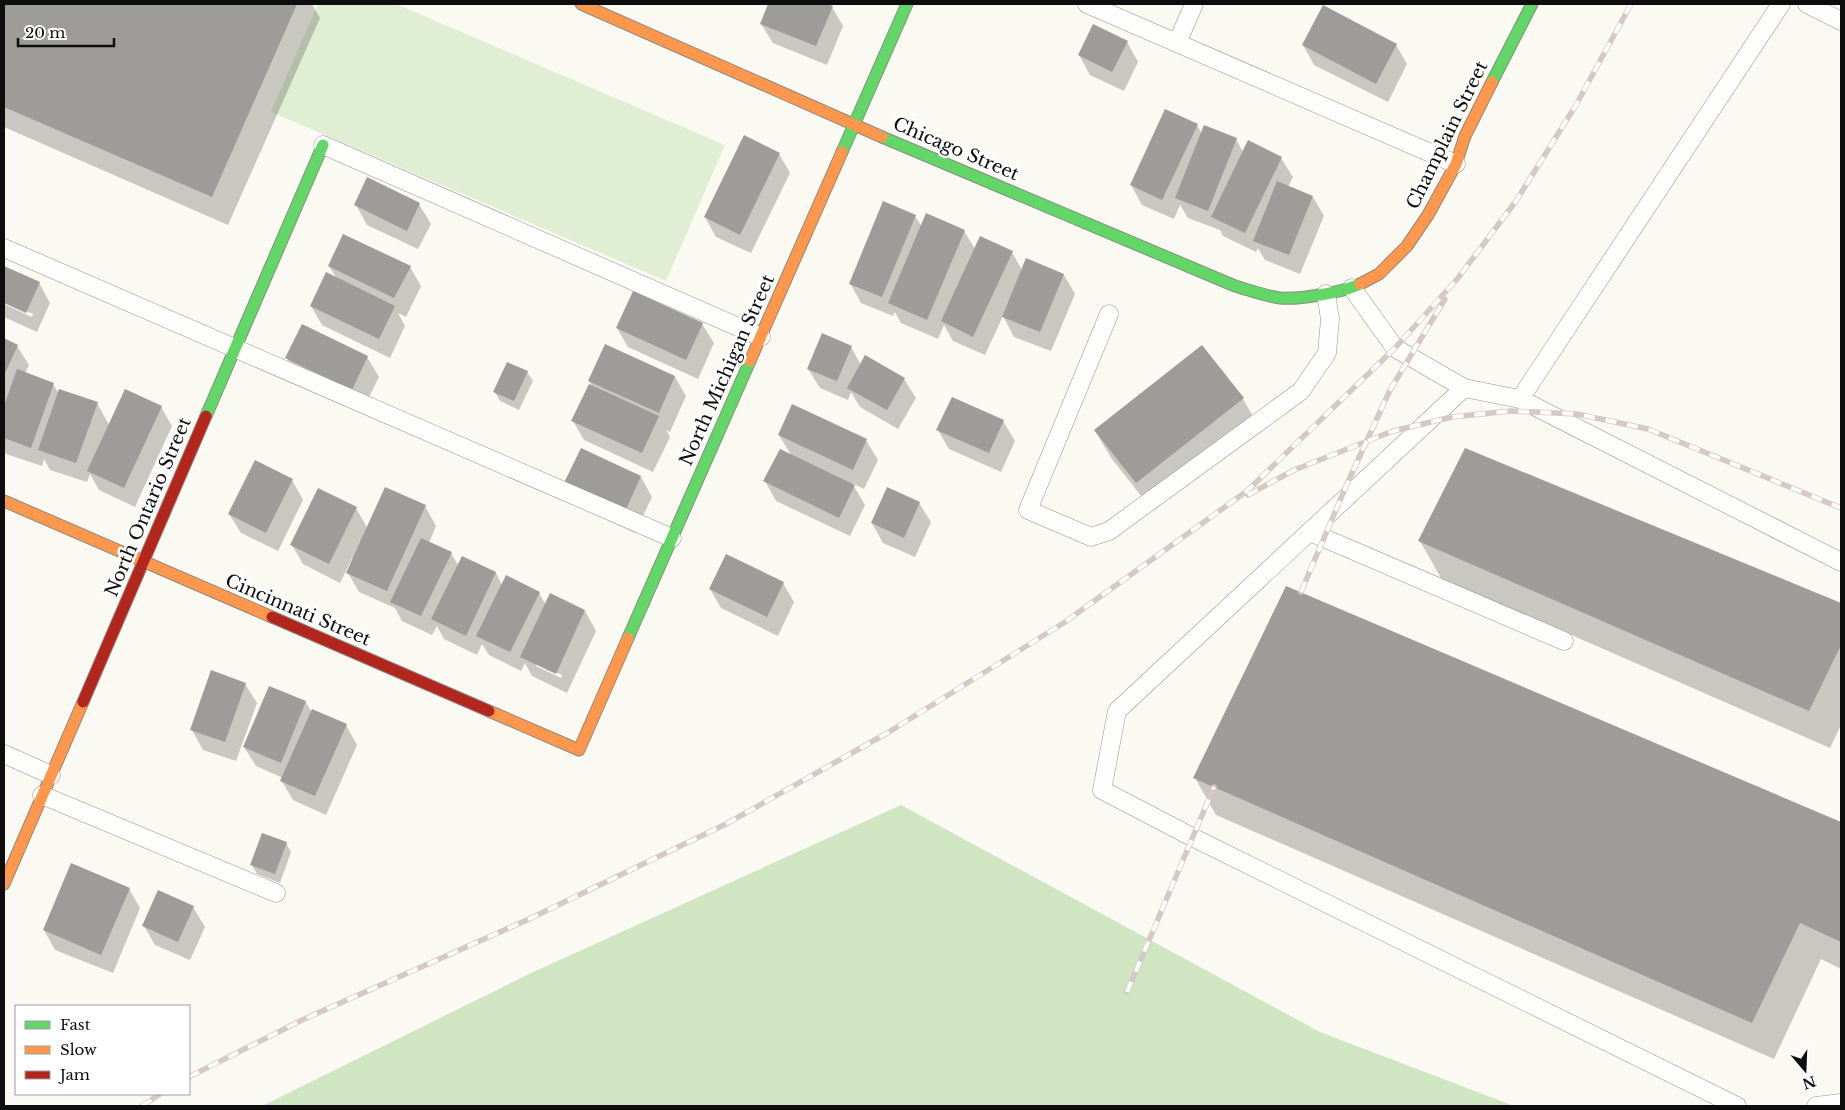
<svg xmlns="http://www.w3.org/2000/svg" width="1845" height="1110" viewBox="0 0 1845 1110" font-family="'Libre Baskerville',serif">
	<rect width="100%" height="100%" fill="#fafaf2"/>
	<path fill="#e0efd4" d="M318 4H396L725 145 666 281 271 112Z"/>
	<path fill="#d0e6c2" d="M901 805 1320 1032 1514 1106H262L531 973Z"/>
	<g fill="#0003" fill-rule="evenodd">
		<path d="M4 4H312L320 18 228 225 4 127Z"/>
		<path d="M770 4H824L832 7 843 26 827 65 773 43 761 24Z"/>
		<path d="M1127 42 1138 62 1124 91 1090 75 1079 55Z"/>
		<path d="M1303 45H1396L1407 64 1388 102 1314 65Z"/>
		<path d="M1197 125 1202 134 1236 139 1243 152 1281 158 1293 177 1288 187 1313 197 1324 216 1300 274 1265 260 1258 248 1256 252 1223 236 1220 230 1188 218 1180 205 1174 219 1142 205 1131 185Z"/>
		<path d="M779 154 790 173 751 253 716 237 705 217Z"/>
		<path d="M419 204 431 224 418 249 367 225 356 205Z"/>
		<path d="M915 216 922 227 964 231 975 249 1012 252 1022 270 1064 275 1075 294 1051 351 1014 337 1003 316 985 355 953 341 944 325 938 339 901 323 895 312 893 316 861 303 850 283Z"/>
		<path d="M329 266 410 267 421 286 406 317 398 313 405 326 390 358 322 325 311 306 337 279Z"/>
		<path d="M4 268 39 283 50 303 37 332 4 317V304L32 317 33 314 4 302Z"/>
		<path d="M702 324 714 343 698 379 628 347 617 328Z"/>
		<path d="M4 339 17 346 29 365 25 374 53 384 59 394 97 403 109 425 161 407 172 426 135 507 99 490 90 474 87 482 50 470 44 459 42 466 6 454 4 450Z"/>
		<path d="M851 347 861 365 904 379 916 398 898 429 860 407 851 392 848 400 820 388 808 369Z"/>
		<path d="M367 357 379 377 363 409 298 378 287 358Z"/>
		<path d="M527 372 533 381 519 410 500 401 495 392Z"/>
		<path d="M675 377 686 396 670 432 666 430 670 437 653 472 584 440 573 421 593 387 589 381Z"/>
		<path d="M952 398 1003 421 1015 441 1001 472 949 449 938 430Z"/>
		<path d="M1243 399 1259 427 1153 511 1112 459 1095 431Z"/>
		<path d="M779 435 866 440 878 460 864 489 852 483 865 505 850 536 776 501 765 481 791 455Z"/>
		<path d="M1466 449 1841 605V725L1830 748 1441 578 1420 541Z"/>
		<path d="M581 450 641 477 652 497 635 533 576 505Z"/>
		<path d="M292 480 303 500 278 551 241 533 229 514Z"/>
		<path d="M919 503 931 522 915 557 883 543 872 523Z"/>
		<path d="M425 506 436 526 429 543 451 553 458 565 462 558 496 573 502 585 539 593 546 605 550 595 585 611 596 631 567 693 532 676 525 663 521 671 489 655 482 644 477 655 444 639 437 626 432 635 402 621 395 608 359 592 348 573 354 559 352 558 340 583 303 564 292 545 356 508 368 529ZM536 663 562 675 561 678 536 666Z"/>
		<path d="M783 583 794 602 778 636 721 608 710 589Z"/>
		<path d="M1286 588 1841 823V969L1821 959 1774 1059 1216 815 1195 778Z"/>
		<path d="M245 684 257 703 236 761 203 750 192 730Z"/>
		<path d="M306 702 312 713 346 725 357 745 326 815 293 800 281 780 283 778 256 766 244 747Z"/>
		<path d="M286 843 291 852 280 883 257 874 252 865Z"/>
		<path d="M129 889 140 908 113 973 55 950 44 930Z"/>
		<path d="M193 907 205 927 190 960 155 945 144 926Z"/>
	</g>
	<g fill="#9d9c98">
		<path d="M4 4H297L212 197 4 107Z"/>
		<path d="M768 4H827L833 6 816 46 760 24Z"/>
		<path d="M1323 5 1397 44 1376 84 1302 45Z"/>
		<path d="M1093 24 1128 41 1112 72 1078 55Z"/>
		<path d="M1165 109 1198 124 1162 200 1130 185Z"/>
		<path d="M1204 125 1237 138 1208 211 1175 198Z"/>
		<path d="M744 135 780 153 740 235 704 217Z"/>
		<path d="M1248 140 1282 157 1245 233 1211 217Z"/>
		<path d="M367 177 420 203 407 231 354 205Z"/>
		<path d="M1277 181 1313 196 1289 255 1253 241Z"/>
		<path d="M883 201 916 215 882 297 849 284Z"/>
		<path d="M926 213 965 230 927 320 888 303Z"/>
		<path d="M343 234 411 266 394 298 328 266Z"/>
		<path d="M980 236 1013 251 973 337 941 321Z"/>
		<path d="M1026 258 1064 274 1040 332 1002 317Z"/>
		<path d="M4 266 40 282 26 313 4 303Z"/>
		<path d="M326 272 395 306 379 339 310 306Z"/>
		<path d="M633 291 703 323 686 360 616 328Z"/>
		<path d="M302 324 368 356 352 390 285 358Z"/>
		<path d="M822 333 852 346 837 381 807 369Z"/>
		<path d="M4 338 18 345 4 375Z"/>
		<path d="M605 344 675 376 659 413 588 381Z"/>
		<path d="M1202 345 1244 398 1136 483 1094 430Z"/>
		<path d="M865 355 905 378 887 410 847 388Z"/>
		<path d="M507 362 528 371 514 401 493 392Z"/>
		<path d="M17 369 54 383 31 448 4 438V406Z"/>
		<path d="M589 384 659 416 642 453 571 421Z"/>
		<path d="M59 389 98 402 76 463 38 450Z"/>
		<path d="M125 389 162 406 124 488 87 471Z"/>
		<path d="M952 397 1004 420 989 453 936 430Z"/>
		<path d="M792 404 867 439 853 470 778 435Z"/>
		<path d="M581 448 641 476 624 514 563 485Z"/>
		<path d="M1465 448 1841 603V645L1809 711 1418 541Z"/>
		<path d="M780 449 855 485 839 518 763 481Z"/>
		<path d="M255 460 293 479 266 533 228 514Z"/>
		<path d="M385 487 426 505 387 591 346 573Z"/>
		<path d="M887 487 920 502 904 538 871 523Z"/>
		<path d="M318 488 357 507 329 564 290 545Z"/>
		<path d="M421 538 452 552 421 616 390 602Z"/>
		<path d="M726 554 784 582 767 617 709 589Z"/>
		<path d="M462 556 496 572 466 636 431 619Z"/>
		<path d="M506 575 540 592 510 652 476 636Z"/>
		<path d="M1286 586 1841 822V942L1800 923 1752 1023 1193 778Z"/>
		<path d="M550 593 585 610 556 674 520 657Z"/>
		<path d="M211 670 246 683 225 742 190 730Z"/>
		<path d="M269 686 306 701 281 763 243 747Z"/>
		<path d="M312 709 347 724 315 796 280 781Z"/>
		<path d="M262 833 287 842 275 874 250 865Z"/>
		<path d="M71 863 130 888 101 955 43 930Z"/>
		<path d="M158 890 194 906 178 942 142 926Z"/>
	</g>
	<g fill="none" stroke-linecap="round" stroke-linejoin="round">
		<g stroke="#949490" stroke-width="19">
			<g id="lane">
				<path d="M1087 4 1456 164"/>
				<path d="M1807 4 1841 21"/>
				<path d="M1177 43 1194 4"/>
				<path d="M323 145 761 337"/>
				<path d="M4 248 672 538"/>
				<path d="M1352 288 1395 348 1464 388 1520 399 1781 4"/>
				<path d="M1109 314 1028 510 1091 537 1109 531 1301 391 1327 353 1330 319 1326 294"/>
				<path d="M1464 388 1117 711 1102 790 1192 837 1737 1106"/>
				<path d="M1520 399 1841 562"/>
				<path d="M1310 532 1564 641"/>
				<path d="M4 754 51 775"/>
				<path d="M42 795 276 893"/>
				<path d="M1816 1106 1841 1103"/>
			</g>
		</g>
		<g stroke="#8a8a87" stroke-width="13">
			<g id="fast">
				<path d="M1492 82 1532 4"/>
				<path d="M882 137 1235 286C1249 290 1265 296 1280 298 1299 300 1344 292 1360 284"/>
				<path d="M842 152 907 4"/>
				<path d="M206 416 323 145"/>
				<path d="M628 638 750 361"/>
			</g>
		</g>
		<g stroke="#8a8a87" stroke-width="13">
			<g id="slow">
				<path d="M581 4 882 137"/>
				<path d="M1360 284 1379 274 1407 246 1428 215 1456 164 1465 136 1492 82"/>
				<path d="M750 361 842 152"/>
				<path d="M4 501 272 617"/>
				<path d="M489 711 579 750 628 638"/>
				<path d="M4 884 83 702"/>
			</g>
		</g>
		<g stroke="#8a8a87" stroke-width="13">
			<g id="jam">
				<path d="M272 617 489 711"/>
				<path d="M83 702 206 416"/>
			</g>
		</g>
		<use href="#lane" stroke="#fefefd" stroke-width="18"/>
		<use href="#fast" stroke="#63d668" stroke-width="11"/>
		<use href="#slow" stroke="#ff974d" stroke-width="11"/>
		<use href="#jam" stroke="#b3261e" stroke-width="11"/>
		<g stroke="#d6c8c5" stroke-width="5.5">
			<g id="rail">
				<path d="M1248 495 1294 470 1393 431 1452 417 1511 411 1577 414 1648 429 1841 508"/>
				<path d="M1301 592 1347 484 1390 390 1445 299"/>
				<path d="M1127 992 1214 787"/>
				<path d="M189 1077 302 1020 527 920 726 824 889 732 1065 622 1247 491 1395 348 1458 278 1516 201 1576 105 1631 4"/>
				<path d="M142 1106 160 1094"/>
			</g>
		</g>
		<use href="#rail" stroke="#fff" stroke-width="4" stroke-dasharray="11" stroke-linecap="butt"/>
	</g>
	<g text-anchor="middle" dominant-baseline="central" stroke-width="5" stroke-linejoin="round" paint-order="stroke">
		<g font-size="18" fill="#0d0d0d" stroke="#fff">
			<text transform="translate(1447 135) rotate(-64)">Champlain Street</text>
			<text transform="translate(956 149) rotate(23)">Chicago Street</text>
			<text transform="translate(727 370) rotate(-66)">North Michigan Street</text>
			<text transform="translate(148 507) rotate(-67)">North Ontario Street</text>
			<text transform="translate(298 610) rotate(23)">Cincinnati Street</text>
		</g>
	</g>
	<rect width="1845" height="1110" fill="none" stroke="#0d0d0d" stroke-width="10"/>
	<rect x="15" y="1005" width="175" height="90" fill="#ffffff" stroke="#9e9e9e"/>
	<rect x="25" y="1021" width="25" height="8" fill="#63d668" stroke="#9e9e9e"/>
	<text x="60" y="1030" font-size="15" fill="#0d0d0d">Fast</text>
	<rect x="25" y="1046" width="25" height="8" fill="#ff974d" stroke="#9e9e9e"/>
	<text x="60" y="1055" font-size="15" fill="#0d0d0d">Slow</text>
	<rect x="25" y="1071" width="25" height="8" fill="#b3261e" stroke="#9e9e9e"/>
	<text x="60" y="1080" font-size="15" fill="#0d0d0d">Jam</text>
	<g transform="translate(1805 1070) rotate(161)" stroke="#ffffff" stroke-width="4" paint-order="stroke">
	<path d="M0-4L9 19L0 12L-9 19Z" fill="#0d0d0d"/>
	<text y="-8" font-size="14" font-weight="bold" text-anchor="middle" fill="#0d0d0d">N</text>
	</g>
	<path d="M18 38v8h96v-8" fill="none" stroke="#0d0d0d" stroke-width="2.5"/>
	<text x="25" y="38" font-size="15" fill="#0d0d0d" stroke="#ffffff" stroke-width="4" paint-order="stroke">20 m</text>
</svg>
